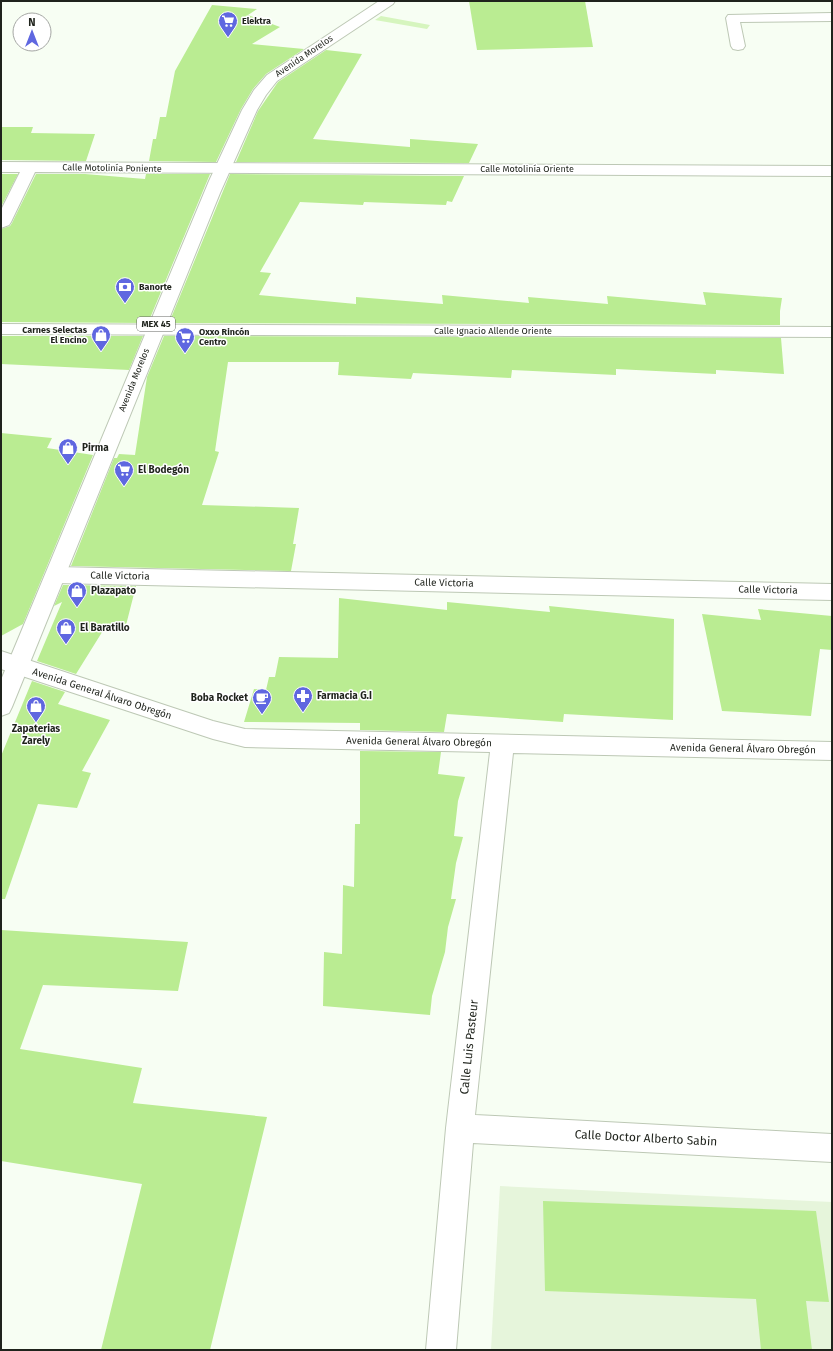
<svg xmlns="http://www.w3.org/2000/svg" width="833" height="1351" viewBox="0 0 833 1351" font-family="'Fira Sans',sans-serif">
	<rect width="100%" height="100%" fill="#f7fef3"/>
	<path fill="#e6f5db" d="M500 1186 832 1202V1350H491Z"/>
	<path fill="#d6f5be" d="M381 16 430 25 427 29 375 20Z"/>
	<g fill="#baec92">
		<path d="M469 1H585L593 47 477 50Z"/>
		<path d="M212 5 257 9 248 15 280 27 252 44 304 49 266 74 253 89 241 109 216 162 149 161 153 139H156L160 117H166L175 71Z"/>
		<path d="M326 50 362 54 313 139 410 147V139L478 144 469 163 236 162 258 111 278 82Z"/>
		<path d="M1 127H33L31 133 95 134 86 161 1 160Z"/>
		<path d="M1 174H18L1 207Z"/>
		<path d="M36 174H85L145 179 146 174H210L148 323 1 322V229L10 226 12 223Z"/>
		<path d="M230 174 464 176 452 202 447 201 446 205 364 202 363 205 300 202 260 272 271 273 259 295 356 304V297L443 304 442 295 529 303 528 297 608 304 607 296 706 305 703 292 782 298 780 311V325L169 323Z"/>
		<path d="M1 336H143L129 370 1 364Z"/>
		<path d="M164 336 781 338 784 374 716 370V374L616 369V375L512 370 511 378 413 373 411 379 338 375 339 362H228L215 451 219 452 202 505 299 508 293 544H296L291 571 71 566 114 458H117L119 454 135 455 147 377Z"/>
		<path d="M1 433 52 438 47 448 93 455 23 624 1 636Z"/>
		<path d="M63 585 136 586 125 629H104L76 674 37 661 62 602 54 606Z"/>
		<path d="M339 598 447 610V602L550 612 549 606 674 619 673 720 564 714 563 722 447 714 444 732 360 730V723L244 722 254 689 266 690 269 677H275L279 657 338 658Z"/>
		<path d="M758 609 832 616V650L820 649 811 716 722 711 702 614 761 620Z"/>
		<path d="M32 681 65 692 58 704 110 720 82 771 91 773 77 808 38 804 5 899H1V756Z"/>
		<path d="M360 751 441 752 438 774 465 777 458 801 454 836 463 837 456 863 451 899H456L448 927 445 952 432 996 430 1015 323 1006 324 952 342 954 343 885 354 887 355 824H360Z"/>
		<path d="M1 930 188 942 178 991 43 985 20 1049 142 1068 133 1103 267 1117 210 1350H101L142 1184 1 1161Z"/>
		<path d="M543 1201 816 1211 829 1302 806 1301 812 1350H761L756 1299 545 1291Z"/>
	</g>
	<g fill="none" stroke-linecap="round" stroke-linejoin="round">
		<g stroke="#bdc8b5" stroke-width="2">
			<g id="minor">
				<path d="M832 13V21L740 22 745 46 743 49 738 50 733 49 731 46 726 18 728 15Z"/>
				<path d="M1 162 832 166V176L35 172 11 222 9 225 1 228V210L20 172H1Z"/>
				<path d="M1 324 832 327V337L1 334Z"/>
				<path d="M56 567 832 584V600L56 583 49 580 46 575 49 570Z"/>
				<path d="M1 651 213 721 245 729 832 742V760L513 753 475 1115 832 1134V1162L473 1143 456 1350H426L446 1128 490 752 245 747 213 739 1 669Z"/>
			</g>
		</g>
		<g stroke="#bdc8b5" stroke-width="2">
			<path id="primary" d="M379 1H395L393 4 277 81 266 95 257 110 220 193 12 707 9 713 1 716V680L209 181 242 110 254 90 267 75Z"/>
		</g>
		<use href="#minor" fill="#fff" fill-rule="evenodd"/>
		<use href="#primary" fill="#fff" fill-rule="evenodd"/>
	</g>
	<defs>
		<g id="supermarket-pin" transform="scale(1)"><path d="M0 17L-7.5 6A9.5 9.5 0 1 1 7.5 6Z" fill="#5f67e0" stroke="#fff"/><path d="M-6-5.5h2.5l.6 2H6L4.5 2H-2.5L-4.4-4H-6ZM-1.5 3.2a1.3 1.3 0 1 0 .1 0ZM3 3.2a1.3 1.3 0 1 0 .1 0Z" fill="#fff"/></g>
		<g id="bank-pin" transform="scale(1)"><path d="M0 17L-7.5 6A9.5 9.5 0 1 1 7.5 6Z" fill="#5f67e0" stroke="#fff"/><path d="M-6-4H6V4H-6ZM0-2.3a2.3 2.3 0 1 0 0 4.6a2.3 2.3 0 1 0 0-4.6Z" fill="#fff"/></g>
		<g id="shop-pin" transform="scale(1)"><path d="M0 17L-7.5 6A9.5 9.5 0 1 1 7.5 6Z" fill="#5f67e0" stroke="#fff"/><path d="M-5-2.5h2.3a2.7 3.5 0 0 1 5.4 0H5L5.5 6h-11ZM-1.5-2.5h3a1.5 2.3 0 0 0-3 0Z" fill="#fff"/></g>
		<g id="pharmacy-pin" transform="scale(1)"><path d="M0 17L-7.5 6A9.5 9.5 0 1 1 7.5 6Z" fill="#5f67e0" stroke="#fff"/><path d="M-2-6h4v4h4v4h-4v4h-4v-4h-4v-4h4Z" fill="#fff"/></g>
		<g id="cafe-pin" transform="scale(1)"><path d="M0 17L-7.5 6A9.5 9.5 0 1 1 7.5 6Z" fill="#5f67e0" stroke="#fff"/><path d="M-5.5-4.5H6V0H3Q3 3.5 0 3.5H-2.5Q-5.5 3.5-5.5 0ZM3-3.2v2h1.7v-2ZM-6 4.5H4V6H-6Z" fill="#fff"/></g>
	</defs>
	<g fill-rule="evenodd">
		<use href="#supermarket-pin" x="228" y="21"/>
		<use href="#bank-pin" x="125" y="287"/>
		<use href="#shop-pin" x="101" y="335"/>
		<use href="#supermarket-pin" x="185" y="337"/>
		<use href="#shop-pin" x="68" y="448"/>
		<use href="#supermarket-pin" x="124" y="470"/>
		<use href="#shop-pin" x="77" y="591"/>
		<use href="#shop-pin" x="66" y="628"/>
		<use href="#pharmacy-pin" x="303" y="696"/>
		<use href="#cafe-pin" x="262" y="698"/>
		<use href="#shop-pin" x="36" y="706"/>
	</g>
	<g text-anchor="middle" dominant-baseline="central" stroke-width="3" stroke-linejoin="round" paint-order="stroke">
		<g font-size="9" font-weight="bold" fill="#1f231c" stroke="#fff" text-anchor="start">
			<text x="242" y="21">Elektra</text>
			<text x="139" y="287">Banorte</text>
			<text x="87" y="330" text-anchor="end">Carnes Selectas<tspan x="87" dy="10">El Encino</tspan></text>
			<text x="199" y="332">Oxxo Rincón<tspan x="199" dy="10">Centro</tspan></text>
		</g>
		<g font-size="9" fill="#1f231c" stroke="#fff">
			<text transform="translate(304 56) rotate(-34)">Avenida Morelos</text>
			<text transform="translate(112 168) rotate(1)">Calle Motolinía Poniente</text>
			<text x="527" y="169">Calle Motolinía Oriente</text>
			<text x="493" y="331">Calle Ignacio Allende Oriente</text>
			<text transform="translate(134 380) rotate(-68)">Avenida Morelos</text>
		</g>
		<rect fill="#fff" stroke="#626560" stroke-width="1" x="137" y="317" width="38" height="14" rx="3"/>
		<g font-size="9" font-weight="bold" fill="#1f231c">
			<text x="156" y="324">MEX 45</text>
		</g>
		<g font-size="10" font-weight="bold" fill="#1f231c" stroke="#fff" text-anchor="start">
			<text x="82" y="448">Pirma</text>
			<text x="138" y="470">El Bodegón</text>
			<text x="91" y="591">Plazapato</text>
			<text x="80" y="628">El Baratillo</text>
			<text x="317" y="696">Farmacia G.I</text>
			<text x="248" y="698" text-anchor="end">Boba Rocket</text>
			<text x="36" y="729" text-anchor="middle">Zapaterias<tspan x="36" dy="12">Zarely</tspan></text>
		</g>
		<g font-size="10" fill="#1f231c" stroke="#fff">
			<text transform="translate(120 576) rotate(1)">Calle Victoria</text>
			<text transform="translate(444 583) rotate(1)">Calle Victoria</text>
			<text transform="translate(768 590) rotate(1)">Calle Victoria</text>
			<text transform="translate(102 694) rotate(18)">Avenida General Álvaro Obregón</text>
			<text transform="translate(419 742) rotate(1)">Avenida General Álvaro Obregón</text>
			<text transform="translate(743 749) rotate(1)">Avenida General Álvaro Obregón</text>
		</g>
		<g font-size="12" fill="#1f231c" stroke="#fff">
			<text transform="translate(469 1047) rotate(-84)">Calle Luis Pasteur</text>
			<text transform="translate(646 1138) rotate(3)">Calle Doctor Alberto Sabin</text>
		</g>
	</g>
	<rect width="833" height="1351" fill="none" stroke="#1f231c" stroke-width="4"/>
	<g transform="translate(32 32)"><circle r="19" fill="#ffffff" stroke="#a5a7a4"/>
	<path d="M0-3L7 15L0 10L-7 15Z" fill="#5f67e0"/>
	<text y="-6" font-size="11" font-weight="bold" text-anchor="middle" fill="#1f231c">N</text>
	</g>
</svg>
